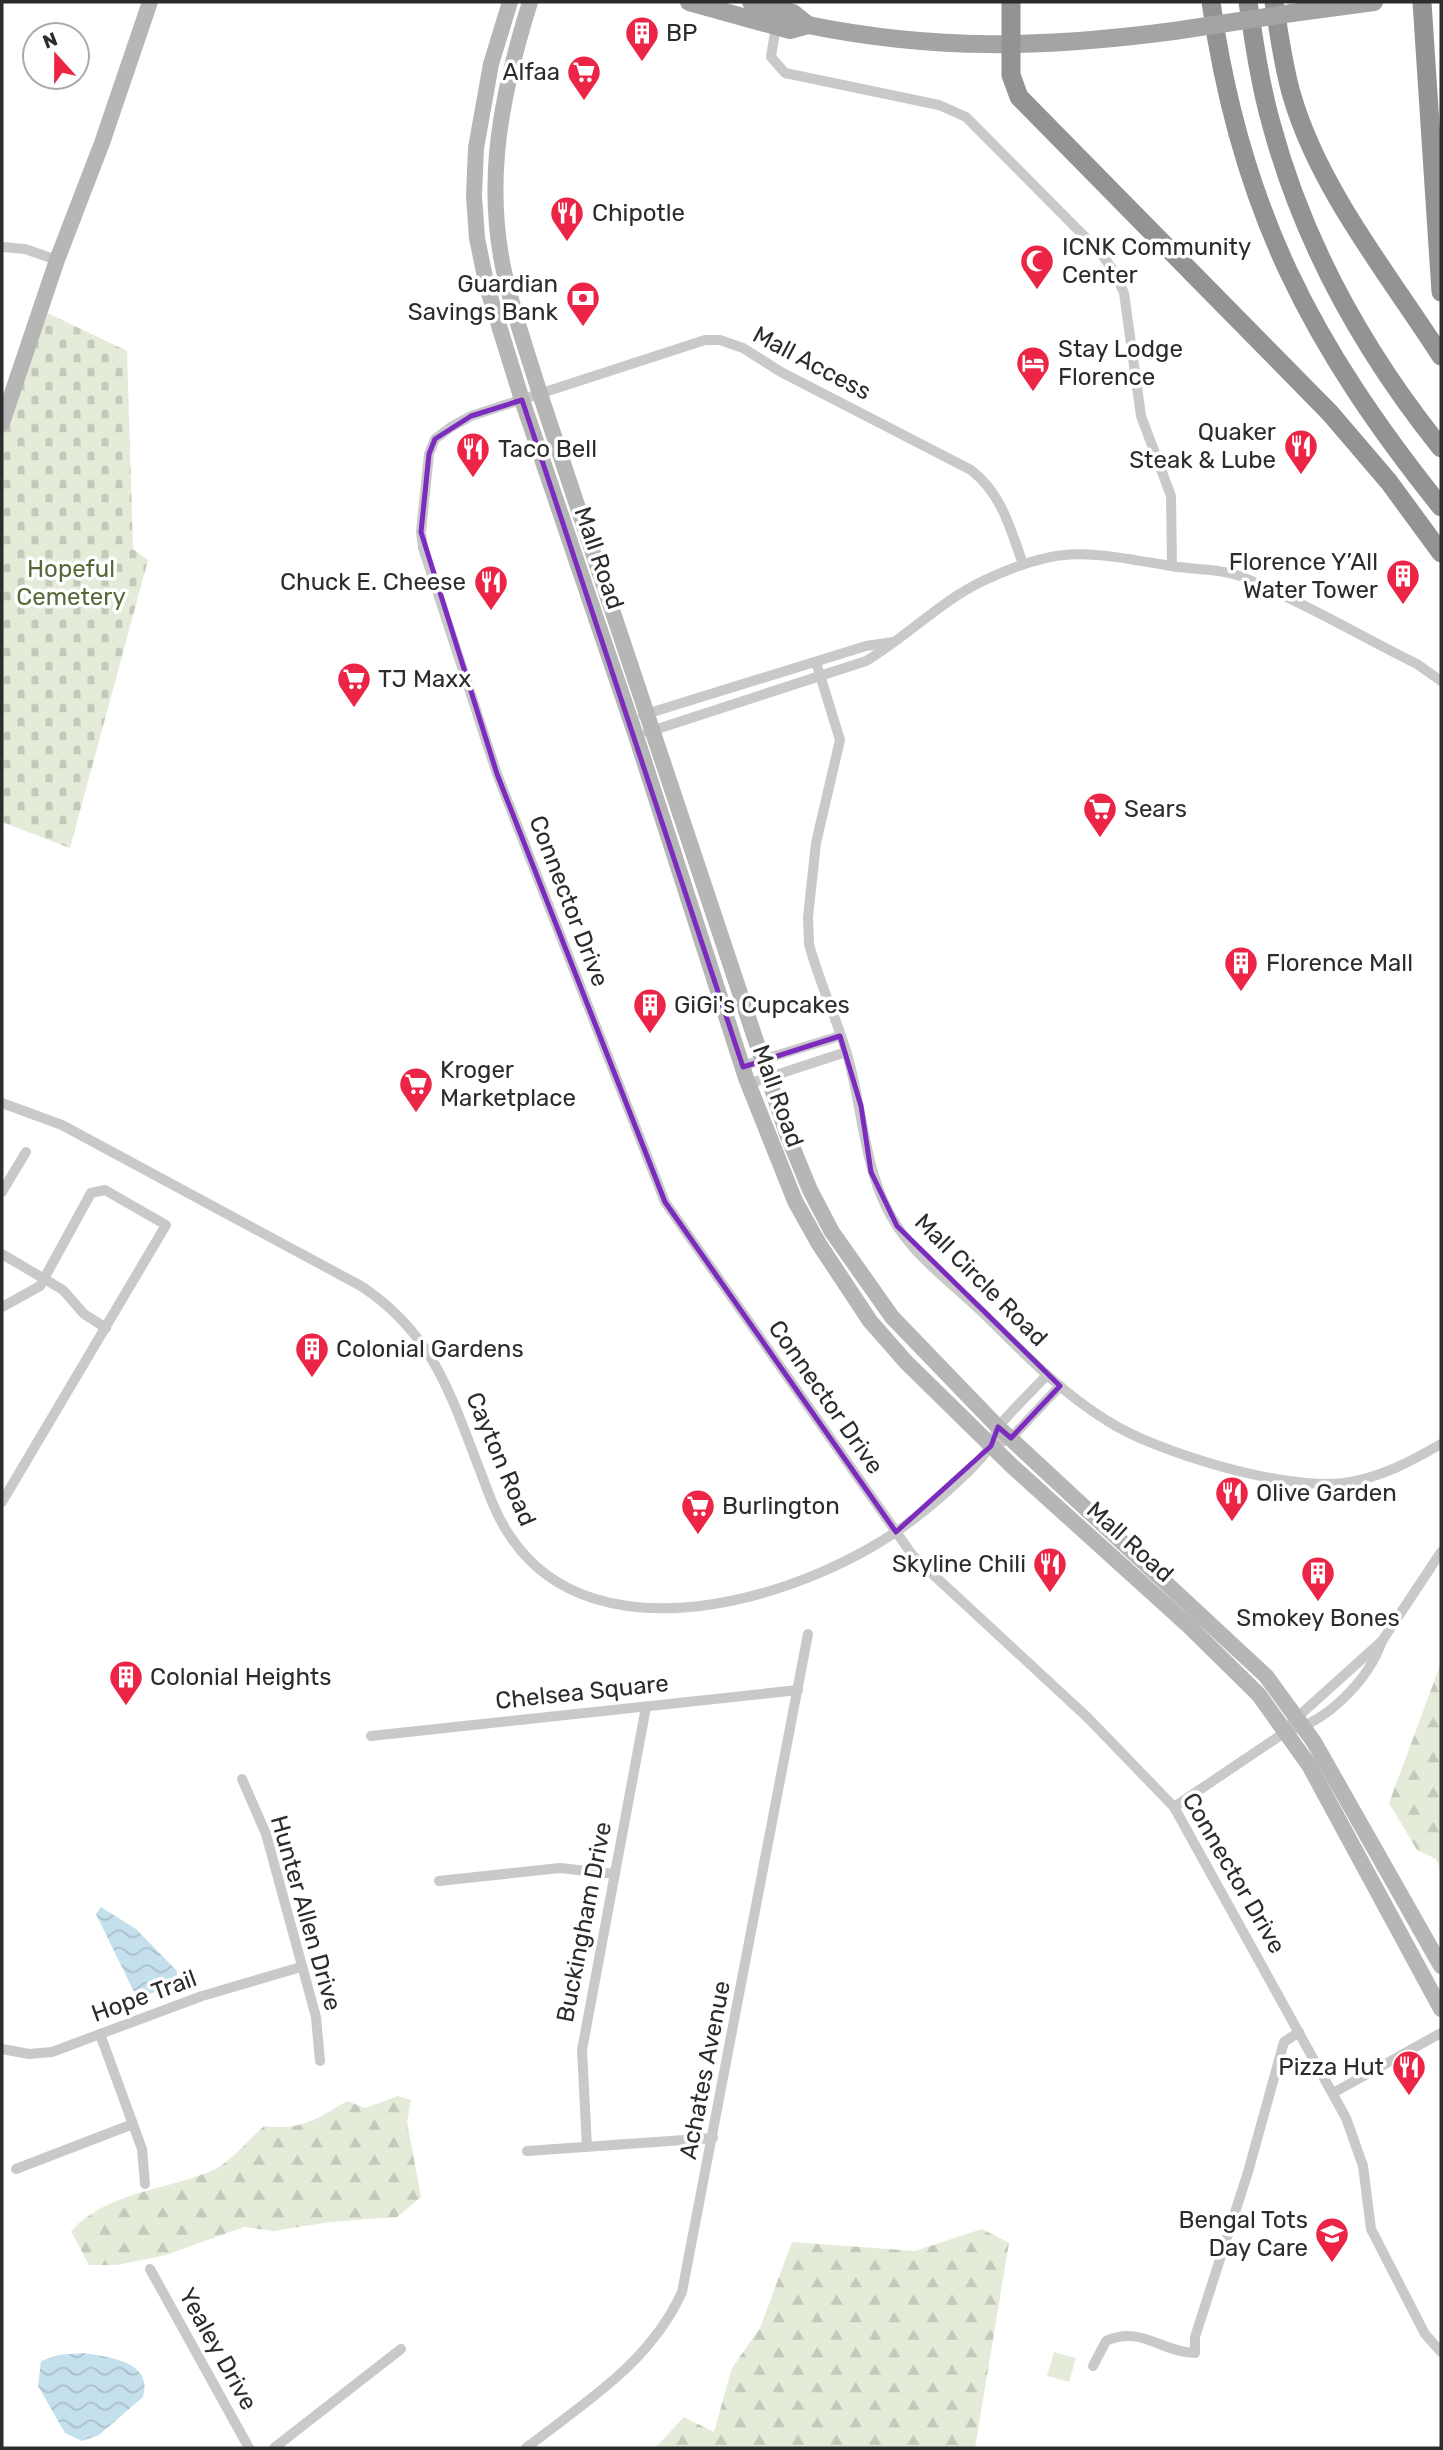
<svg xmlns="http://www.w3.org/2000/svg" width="1443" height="2450" viewBox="0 0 1443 2450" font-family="Rubik,sans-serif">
	<defs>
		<pattern id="forest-firs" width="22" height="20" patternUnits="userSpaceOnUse" patternTransform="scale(1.75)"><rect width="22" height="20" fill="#e4ebd9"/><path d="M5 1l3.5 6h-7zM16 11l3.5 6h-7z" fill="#c4caba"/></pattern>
		<pattern id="cemetery-stones" width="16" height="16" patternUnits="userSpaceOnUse" patternTransform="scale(1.75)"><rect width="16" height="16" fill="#e4ebd9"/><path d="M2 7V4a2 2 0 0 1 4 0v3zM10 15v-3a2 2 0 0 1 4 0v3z" fill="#c4caba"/></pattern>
		<pattern id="water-waves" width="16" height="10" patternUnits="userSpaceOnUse" patternTransform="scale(1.75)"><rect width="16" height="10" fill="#c4e0ec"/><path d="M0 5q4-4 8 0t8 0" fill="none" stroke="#a9c0cb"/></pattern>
	</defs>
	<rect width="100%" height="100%" fill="#fff"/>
	<g fill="url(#forest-firs)">
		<path d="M1441 1663V1869L1436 1859 1417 1850 1389 1803Z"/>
		<path d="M398 2096 411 2100 407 2122 421 2197 397 2217 330 2222 274 2231 244 2227 166 2255 117 2265H89L71 2231C108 2192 161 2191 209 2172 229 2164 248 2141 264 2126 300 2131 317 2119 347 2101L365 2108Z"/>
		<path d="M982 2229 1009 2243 975 2448H655L684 2417 714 2432 732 2368 760 2328 792 2242 915 2251Z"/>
	</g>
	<path fill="url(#cemetery-stones)" d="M41 310 127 351 133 549 148 560 70 848 2 822V423Z"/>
	<path fill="#e4ebd9" d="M1054 2352 1076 2358 1069 2382 1047 2376Z"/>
	<g fill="url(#water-waves)">
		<path d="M101 1907 136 1929 177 1971V1976L164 1988 143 1997 135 1994 96 1914Z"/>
		<path d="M83 2353C108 2357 154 2361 143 2397L99 2435 82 2441 65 2433 38 2386 41 2361 58 2355Z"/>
	</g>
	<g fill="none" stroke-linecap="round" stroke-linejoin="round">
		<g stroke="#c9c9c9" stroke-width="10">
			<path d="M776 26 771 57 785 73 939 105 966 117 1100 252 1115 273 1124 293 1141 416 1171 496 1172 566"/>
			<path d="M2 247 25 249 57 260"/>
			<path d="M1023 564C1010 528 1002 494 971 470L781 372 743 348 720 340H705L471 416 451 427 435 439 429 454 421 532 423 548 497 774 665 1202 913 1556 1087 1717 1174 1807 1346 2118 1363 2166 1371 2229 1425 2334 1441 2352"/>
			<path d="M816 662 840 740 816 843 808 917 809 944C819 982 836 1017 847 1054 864 1111 863 1175 897 1226 918 1259 954 1285 982 1312 1021 1350 1059 1391 1106 1420 1154 1452 1286 1491 1344 1483 1380 1478 1410 1462 1441 1444"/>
			<path d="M643 715 866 646 893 642"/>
			<path d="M648 732 866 661C908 636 940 601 985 580 1063 543 1091 553 1171 566 1196 570 1221 568 1245 578 1303 602 1360 636 1417 664L1441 681"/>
			<path d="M742 1066 840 1036"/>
			<path d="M748 1084 846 1052"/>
			<path d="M2 1103 62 1125 361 1286C434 1334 451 1396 481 1473 489 1495 497 1517 510 1536 596 1666 815 1596 915 1518 935 1503 979 1465 991 1445 995 1439 995 1431 1000 1425 1014 1408 1031 1392 1047 1375"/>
			<path d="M2 1192 26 1152"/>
			<path d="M2 1254 63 1290 84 1314 106 1328"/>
			<path d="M2 1307 40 1286 91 1193 105 1190 166 1225 2 1502"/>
			<path d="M991 1446 1011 1438 1060 1386"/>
			<path d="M1292 1722 1382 1641 1441 1552"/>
			<path d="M371 1736 798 1690"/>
			<path d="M242 1779 266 1834 316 2017 320 2061"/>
			<path d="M1174 1807 1287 1731C1327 1723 1369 1679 1382 1641"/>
			<path d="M439 1881 560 1868 615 1874"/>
			<path d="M100 2034 142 2149 145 2184"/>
			<path d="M2 2049 29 2054 52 2052 202 1996 301 1967"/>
			<path d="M1333 2093 1441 2033"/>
			<path d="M587 2147 582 2050 646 1707"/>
			<path d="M527 2151 713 2138"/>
			<path d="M16 2169 133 2124"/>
			<path d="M150 2269 249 2448"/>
			<path d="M1093 2366 1106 2341C1140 2325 1161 2352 1195 2353V2337L1248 2172 1284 2042 1299 2032"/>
			<path d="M274 2448 401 2349"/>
			<path d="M526 2448C585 2402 650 2363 682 2292L808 1634"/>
		</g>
		<g stroke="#b6b6b6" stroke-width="16">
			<path d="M510 2 491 64 476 148 474 196 477 238 487 287 522 400 636 736 746 1078 795 1201 819 1244 870 1321 906 1362 1012 1466 1189 1626 1259 1695 1309 1765 1441 2009"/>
			<path d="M530 2C502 92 483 181 505 276 514 315 528 355 540 394L787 1134 810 1190 832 1232 892 1317 998 1427 1266 1676 1314 1742 1441 1966"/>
			<path d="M2 423 57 260 102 143 150 2"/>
		</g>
		<g stroke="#a4a4a4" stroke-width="18">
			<path d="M689 2 790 30 808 25C936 51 1045 48 1174 31"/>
			<path d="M751 2 793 13 808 25"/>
			<path d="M1292 13 1374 2"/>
		</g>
		<g stroke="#939393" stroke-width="19">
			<path d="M1011 2V75L1019 97 1330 413 1389 482 1441 553"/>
			<path d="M1211 2C1240 209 1312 346 1441 507"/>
			<path d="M1248 2C1254 42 1260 83 1271 123 1303 242 1364 352 1441 448"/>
			<path d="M1274 2C1279 33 1283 66 1292 96 1319 189 1389 275 1441 356"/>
			<path d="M1422 2 1441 292"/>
		</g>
		<path stroke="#a4a4a4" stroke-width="18" d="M1174 31 1292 13"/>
	</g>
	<path fill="none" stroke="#7b2cbf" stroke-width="5" stroke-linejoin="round" d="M522 400 743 1067 840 1036 861 1106 871 1172 897 1226 1060 1386 1011 1438 998 1427 991 1446 896 1532 665 1202 497 774 421 532 429 454 435 439 471 416Z"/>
	<defs>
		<g id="building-pin" transform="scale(1.75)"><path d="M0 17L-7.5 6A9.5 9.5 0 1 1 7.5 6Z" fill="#ec2546" stroke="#fff"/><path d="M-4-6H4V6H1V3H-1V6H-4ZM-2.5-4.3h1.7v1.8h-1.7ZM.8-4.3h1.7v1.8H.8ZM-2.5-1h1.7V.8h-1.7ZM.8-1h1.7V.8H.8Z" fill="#fff"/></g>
		<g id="supermarket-pin" transform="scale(1.75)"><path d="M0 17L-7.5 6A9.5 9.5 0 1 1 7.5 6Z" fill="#ec2546" stroke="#fff"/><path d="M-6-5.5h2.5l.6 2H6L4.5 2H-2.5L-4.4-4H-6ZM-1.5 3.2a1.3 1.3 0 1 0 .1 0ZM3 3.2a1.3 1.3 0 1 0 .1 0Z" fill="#fff"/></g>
		<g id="restaurant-pin" transform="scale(1.75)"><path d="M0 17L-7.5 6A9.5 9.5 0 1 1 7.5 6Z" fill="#ec2546" stroke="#fff"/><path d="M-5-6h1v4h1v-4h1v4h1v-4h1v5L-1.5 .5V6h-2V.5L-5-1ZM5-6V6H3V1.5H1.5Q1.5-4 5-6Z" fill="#fff"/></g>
		<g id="mosque-pin" transform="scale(1.75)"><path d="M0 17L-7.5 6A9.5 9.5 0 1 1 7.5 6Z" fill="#ec2546" stroke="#fff"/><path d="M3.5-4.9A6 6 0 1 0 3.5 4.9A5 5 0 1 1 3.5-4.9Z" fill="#fff"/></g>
		<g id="bank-pin" transform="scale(1.75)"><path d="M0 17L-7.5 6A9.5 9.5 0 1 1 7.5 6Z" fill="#ec2546" stroke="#fff"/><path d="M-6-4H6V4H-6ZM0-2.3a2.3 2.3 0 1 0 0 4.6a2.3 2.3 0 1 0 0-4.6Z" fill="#fff"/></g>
		<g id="hotel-pin" transform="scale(1.75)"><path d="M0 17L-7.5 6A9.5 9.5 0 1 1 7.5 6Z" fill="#ec2546" stroke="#fff"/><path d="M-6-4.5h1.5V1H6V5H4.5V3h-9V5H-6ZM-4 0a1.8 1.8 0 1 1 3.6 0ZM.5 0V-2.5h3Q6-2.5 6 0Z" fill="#fff"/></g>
		<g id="school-pin" transform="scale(1.75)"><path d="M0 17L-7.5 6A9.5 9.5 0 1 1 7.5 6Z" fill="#ec2546" stroke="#fff"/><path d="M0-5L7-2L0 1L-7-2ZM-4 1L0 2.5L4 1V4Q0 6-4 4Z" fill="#fff"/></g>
	</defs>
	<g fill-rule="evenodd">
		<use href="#building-pin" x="642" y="33"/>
		<use href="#supermarket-pin" x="584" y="72"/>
		<use href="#restaurant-pin" x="567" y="213"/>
		<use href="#mosque-pin" x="1037" y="261"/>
		<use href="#bank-pin" x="583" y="298"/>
		<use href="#hotel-pin" x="1033" y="363"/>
		<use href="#restaurant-pin" x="1301" y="446"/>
		<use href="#restaurant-pin" x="473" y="449"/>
		<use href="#building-pin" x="1403" y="576"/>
		<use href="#restaurant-pin" x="491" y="582"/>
		<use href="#supermarket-pin" x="354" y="679"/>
		<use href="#supermarket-pin" x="1100" y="809"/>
		<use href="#building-pin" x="1241" y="963"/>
		<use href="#building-pin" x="650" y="1005"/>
		<use href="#supermarket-pin" x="416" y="1084"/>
		<use href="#building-pin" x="312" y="1349"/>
		<use href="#restaurant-pin" x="1232" y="1493"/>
		<use href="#supermarket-pin" x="698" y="1506"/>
		<use href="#restaurant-pin" x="1050" y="1564"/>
		<use href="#building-pin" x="1318" y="1573"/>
		<use href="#building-pin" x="126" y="1677"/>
		<use href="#restaurant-pin" x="1409" y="2067"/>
		<use href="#school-pin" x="1332" y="2234"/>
	</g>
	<g text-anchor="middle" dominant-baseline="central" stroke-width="7" stroke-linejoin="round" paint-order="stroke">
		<g font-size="24" fill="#2c2c2c" stroke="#fff" text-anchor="start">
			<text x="666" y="33">BP</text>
			<text x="560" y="72" text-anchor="end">Alfaa</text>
			<text x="592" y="213">Chipotle</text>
			<text x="1062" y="247">ICNK Community<tspan x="1062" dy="28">Center</tspan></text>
			<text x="558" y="284" text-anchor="end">Guardian<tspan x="558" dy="28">Savings Bank</tspan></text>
			<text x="1058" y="349">Stay Lodge<tspan x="1058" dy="28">Florence</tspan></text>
			<text x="1276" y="432" text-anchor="end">Quaker<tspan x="1276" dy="28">Steak &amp; Lube</tspan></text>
			<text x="498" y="449">Taco Bell</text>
			<text x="1378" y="562" text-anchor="end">Florence Y’All<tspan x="1378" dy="28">Water Tower</tspan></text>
			<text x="466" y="582" text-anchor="end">Chuck E. Cheese</text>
			<text x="378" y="679">TJ Maxx</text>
			<text x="1124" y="809">Sears</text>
			<text x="1266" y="963">Florence Mall</text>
			<text x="674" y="1005">GiGi's Cupcakes</text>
			<text x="440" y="1070">Kroger<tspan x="440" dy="28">Marketplace</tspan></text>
			<text x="336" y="1349">Colonial Gardens</text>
			<text x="1256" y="1493">Olive Garden</text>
			<text x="722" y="1506">Burlington</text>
			<text x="1026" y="1564" text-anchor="end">Skyline Chili</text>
			<text x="1318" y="1618" text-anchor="middle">Smokey Bones</text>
			<text x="150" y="1677">Colonial Heights</text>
			<text x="1384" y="2067" text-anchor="end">Pizza Hut</text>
			<text x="1308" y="2220" text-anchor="end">Bengal Tots<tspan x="1308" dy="28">Day Care</tspan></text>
		</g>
		<g font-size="24" fill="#2c2c2c" stroke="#fff">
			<text transform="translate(812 363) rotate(28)">Mall Access</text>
			<text transform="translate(599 558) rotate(71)">Mall Road</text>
			<text transform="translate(569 901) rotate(69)">Connector Drive</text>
			<text transform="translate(778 1096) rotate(70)">Mall Road</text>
			<text transform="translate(981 1280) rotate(45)">Mall Circle Road</text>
			<text transform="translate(826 1397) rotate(55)">Connector Drive</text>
			<text transform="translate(501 1459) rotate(67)">Cayton Road</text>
			<text transform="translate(1130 1542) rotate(42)">Mall Road</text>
			<text transform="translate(582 1692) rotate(-6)">Chelsea Square</text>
			<text transform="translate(1234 1873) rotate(60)">Connector Drive</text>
			<text transform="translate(306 1913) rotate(74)">Hunter Allen Drive</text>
			<text transform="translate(584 1922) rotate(-79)">Buckingham Drive</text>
			<text transform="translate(144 1996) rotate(-20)">Hope Trail</text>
			<text transform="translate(705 2070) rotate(-79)">Achates Avenue</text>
			<text transform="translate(218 2349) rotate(61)">Yealey Drive</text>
		</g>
		<g font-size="24" fill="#546a38" stroke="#fff">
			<text x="71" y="569">Hopeful<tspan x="71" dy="28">Cemetery</tspan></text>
		</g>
	</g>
	<rect width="1443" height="2450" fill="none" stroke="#2c2c2c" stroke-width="7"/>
	<g transform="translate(56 56) rotate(339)"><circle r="33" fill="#ffffff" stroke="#ababab" stroke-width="2"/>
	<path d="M0-5L12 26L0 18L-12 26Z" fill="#ec2546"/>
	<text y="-10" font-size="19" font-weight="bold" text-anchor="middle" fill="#2c2c2c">N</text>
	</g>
</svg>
